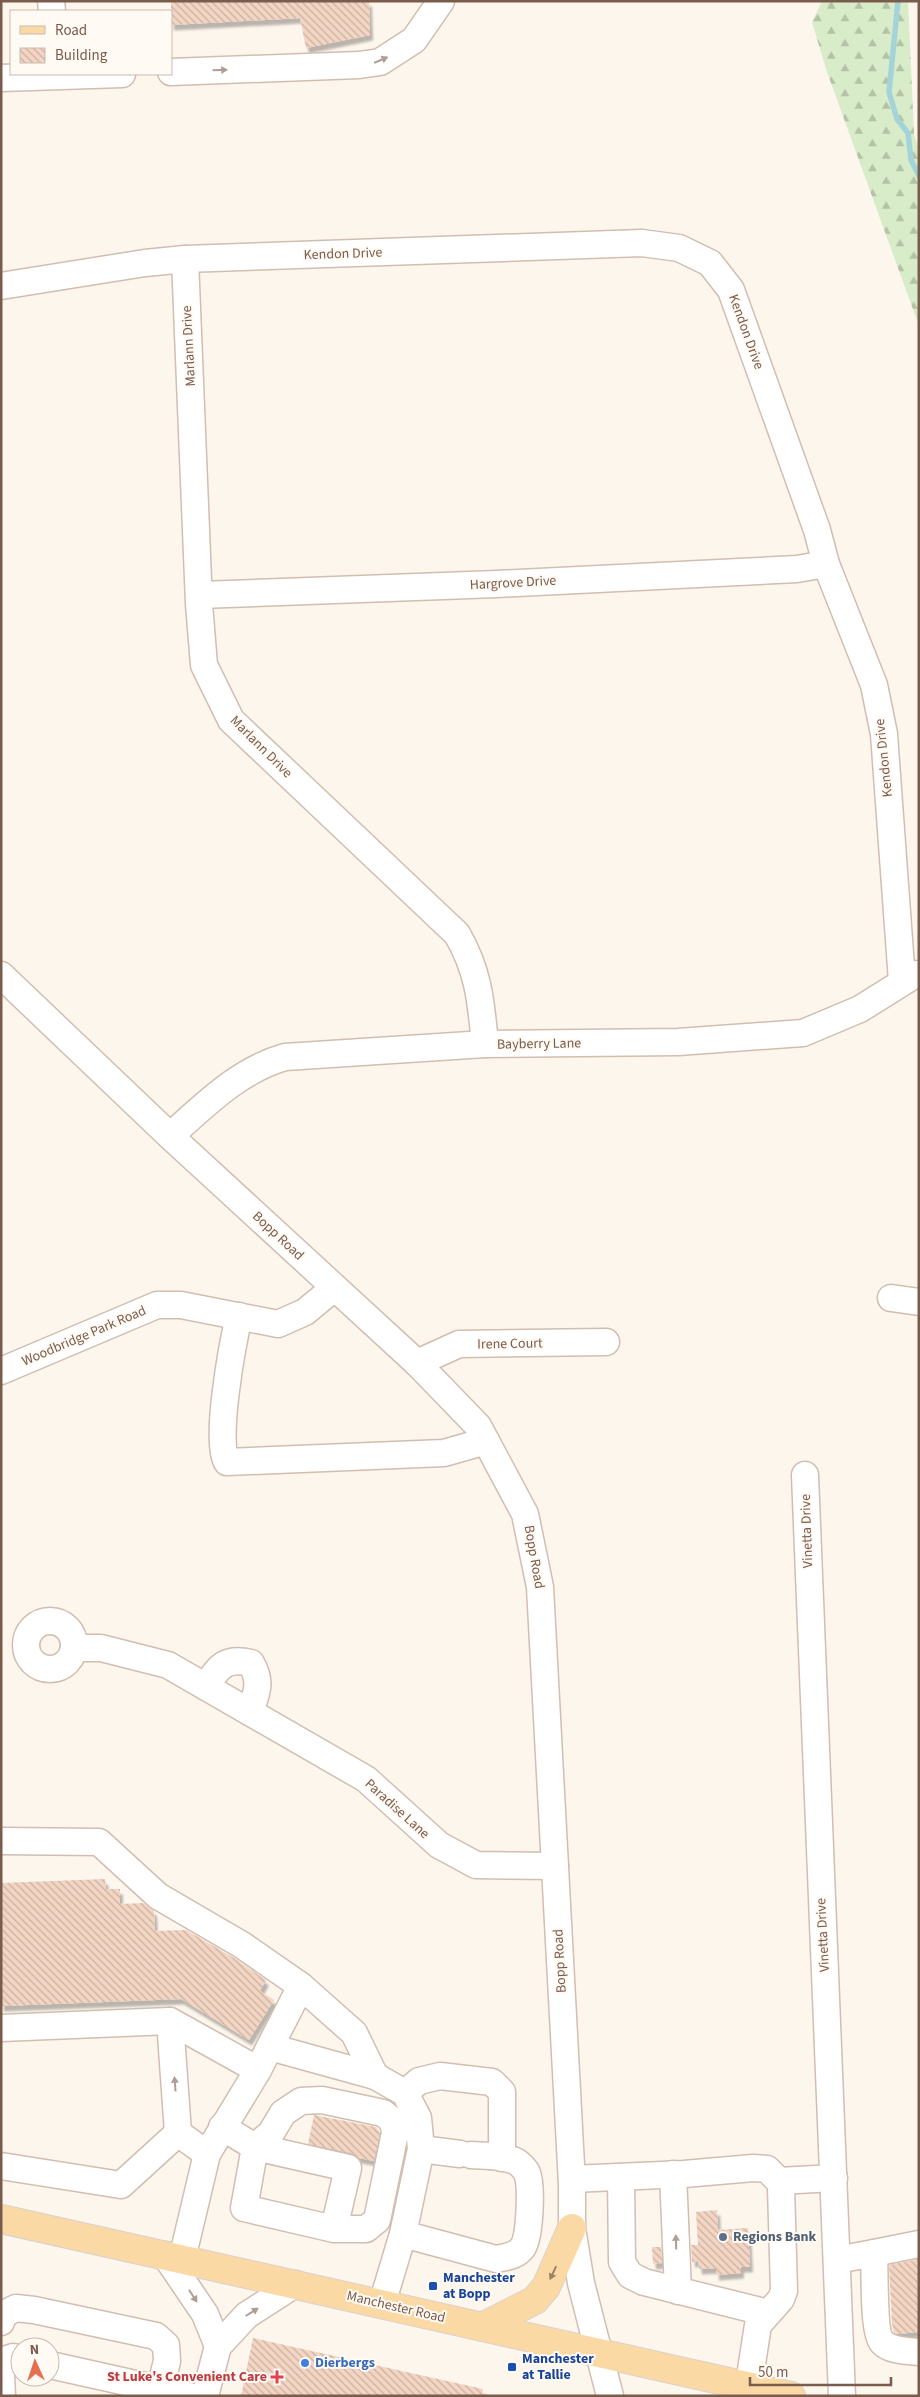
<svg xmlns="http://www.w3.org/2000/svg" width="920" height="2397" viewBox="0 0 920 2397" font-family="'Source Sans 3',sans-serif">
	<defs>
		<pattern id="forest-firs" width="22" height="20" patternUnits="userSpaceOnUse" patternTransform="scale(1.25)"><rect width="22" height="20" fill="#d8ecc9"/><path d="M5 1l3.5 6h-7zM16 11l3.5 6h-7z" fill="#b4c2a5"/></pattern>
		<pattern id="building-back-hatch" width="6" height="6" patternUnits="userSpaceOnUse" patternTransform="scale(1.25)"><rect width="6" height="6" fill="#f3d5c3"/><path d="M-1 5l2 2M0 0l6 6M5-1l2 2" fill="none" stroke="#cab0a1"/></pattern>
		<filter id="shadow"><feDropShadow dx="3" dy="5.5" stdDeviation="1" flood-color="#0004"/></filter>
	</defs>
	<rect width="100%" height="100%" fill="#fdf6ec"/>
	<path fill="url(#forest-firs)" d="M822 1H908L914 134 919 150V326L827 72 812 22Z"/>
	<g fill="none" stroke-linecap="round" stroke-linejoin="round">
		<path stroke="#a5d3da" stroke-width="5.5" d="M898 1 889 92 897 119 908 133 911 160 919 176"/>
	</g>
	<g fill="url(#building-back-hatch)" filter="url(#shadow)">
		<path d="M171 1H369L370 35 306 48 300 18 171 25Z"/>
		<path d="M105 1879 106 1889H120V1904L143 1903 154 1911 155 1931 186 1930 234 1958 266 1980 260 1991 274 2000 249 2040 181 1999 1 2006V1883Z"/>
		<path d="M314 2115 376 2127 380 2133 374 2161 359 2158 351 2153 308 2144Z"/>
		<path d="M717 2210 718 2230 748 2228 750 2267H741V2273L716 2275V2268L699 2269 698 2261 692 2262 691 2245H698L696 2212Z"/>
		<path d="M652 2247H661L662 2263 653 2264Z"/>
		<path d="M919 2259V2332L897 2334 894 2333 892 2324 889 2265Z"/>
		<path d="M253 2338 483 2389 482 2396H241Z"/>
	</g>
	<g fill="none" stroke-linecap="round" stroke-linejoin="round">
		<g stroke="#d1beb0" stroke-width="29">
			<g id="minor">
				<path d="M51 1 52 11"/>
				<path d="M171 72 359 65 380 62 414 40 441 1"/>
				<path d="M1 78 122 74"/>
				<path d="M185 259 199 604 204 665 231 720 457 934C479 972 481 1002 485 1044"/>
				<path d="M1 286 145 263 185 259 642 243 679 248 710 263 731 290 817 530 826 564 874 685 884 734 902 981"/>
				<path d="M200 595 497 584 797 569 826 564"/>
				<path d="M1 975 170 1136 417 1363 478 1426 525 1514 540 1587 572 2184V2228L581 2283 610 2396"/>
				<path d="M170 1136C205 1105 239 1070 285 1057L485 1044 678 1042 803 1033 860 1009 916 974"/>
				<path d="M891 1298 919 1302"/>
				<path d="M239 1316C233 1342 214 1442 227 1462L444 1453 486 1441"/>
				<path d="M417 1363 459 1344 606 1342"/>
				<path d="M1 1371 157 1305H181L278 1324 305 1312 334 1288"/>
				<path d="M805 1475 842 2396"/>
				<circle cx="50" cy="1645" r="24"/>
				<path d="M74 1648H101L168 1665 366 1779 439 1845 476 1865 555 1866"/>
				<path d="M206 1687C218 1666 226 1657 251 1663 262 1682 257 1692 250 1712"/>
				<path d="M1 1841 99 1842 158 1896 242 1945 301 1986 258 2070 170 2021 1 2028"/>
				<path d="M301 1986 354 2033 375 2076"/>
				<path d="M170 2021 178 2133"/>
				<path d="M270 2047 375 2076 405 2093 418 2118 421 2149 403 2234 382 2304"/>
				<path d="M405 2093 419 2081 440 2076 492 2082 502 2092V2158"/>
				<path d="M222 2127 255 2147 348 2168 334 2229 244 2208 255 2147 271 2133 283 2113 301 2101 322 2100 383 2113 393 2121 395 2133 377 2220 366 2229H334"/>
				<path d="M421 2149 460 2154"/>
				<path d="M1 2166 121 2185 178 2133 207 2154"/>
				<path d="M673 2174 678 2291"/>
				<path d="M621 2177 622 2262 630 2275 644 2282 768 2313"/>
				<path d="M572 2179 684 2174 753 2168 767 2169 779 2181 781 2187 784 2291 781 2299 758 2325 747 2396"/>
				<path d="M779 2181 834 2178"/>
				<path d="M403 2234 496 2259C506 2257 517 2256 523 2247 530 2235 532 2186 527 2173 526 2170 520 2164 517 2162 504 2155 485 2156 471 2155"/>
				<path d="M874 2253 919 2244"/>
				<path d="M165 2255 205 2314 218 2346"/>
				<path d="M182 2259 207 2154 258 2070"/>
				<path d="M837 2260 874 2253C875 2270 873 2332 882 2342 890 2351 908 2351 919 2352"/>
				<path d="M1 2322 4 2314 16 2308 34 2310 156 2336 166 2345 167 2361 160 2389"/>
				<path d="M50 2365 189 2396"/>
				<path d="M1 2366 4 2360 13 2357 20 2358"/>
				<path d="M1 2375 2 2396"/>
				<path d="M205 2396 218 2346 247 2315 295 2284"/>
			</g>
		</g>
		<g stroke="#dad1cd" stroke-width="30">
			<g id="major">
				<path d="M1 2219 791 2396"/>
				<path d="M482 2327 535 2300 546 2287 572 2228"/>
			</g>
		</g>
		<use href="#minor" stroke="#fff" stroke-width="26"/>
		<use href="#major" stroke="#fbd9a5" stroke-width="28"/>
	</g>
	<defs><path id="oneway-solid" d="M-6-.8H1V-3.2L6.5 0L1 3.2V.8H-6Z" transform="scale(1.25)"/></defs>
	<g fill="#af9d94">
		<use href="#oneway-solid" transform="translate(381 60) rotate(-23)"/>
		<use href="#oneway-solid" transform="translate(220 70) rotate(-2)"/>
		<use href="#oneway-solid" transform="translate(175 2084) rotate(-94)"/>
		<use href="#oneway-solid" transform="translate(676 2242) rotate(-92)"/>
		<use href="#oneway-solid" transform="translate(193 2296) rotate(57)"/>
		<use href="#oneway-solid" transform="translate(252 2312) rotate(-32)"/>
	</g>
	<use fill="#a18267" href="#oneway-solid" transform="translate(553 2273) rotate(115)"/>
	<circle fill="#5c6f8a" stroke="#fffaf3" stroke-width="2" cx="723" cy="2237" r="5"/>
	<g fill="#1a4fb4" stroke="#fffaf3" stroke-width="2">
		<rect x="428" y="2281" width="10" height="10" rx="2.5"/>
		<rect x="507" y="2362" width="10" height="10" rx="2.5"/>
	</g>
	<circle fill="#3f7fe0" stroke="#fffaf3" stroke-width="2" cx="305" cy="2363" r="5"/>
	<path fill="#e0444e" stroke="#fffaf3" stroke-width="2" d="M274.5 2369.5h5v5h5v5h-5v5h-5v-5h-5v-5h5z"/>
	<g text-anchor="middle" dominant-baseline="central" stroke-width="4" stroke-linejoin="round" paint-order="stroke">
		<g font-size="14" fill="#7a5c4d" stroke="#fffaf3">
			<text transform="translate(343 254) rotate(-2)">Kendon Drive</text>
			<text transform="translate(746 332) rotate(70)">Kendon Drive</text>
			<text transform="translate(189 346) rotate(-93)">Marlann Drive</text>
			<text transform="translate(513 583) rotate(-3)">Hargrove Drive</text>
			<text transform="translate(261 747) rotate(45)">Marlann Drive</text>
			<text transform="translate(884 758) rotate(-96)">Kendon Drive</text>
			<text transform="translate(539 1044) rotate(-1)">Bayberry Lane</text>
			<text transform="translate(278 1236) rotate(43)">Bopp Road</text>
			<text transform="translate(84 1336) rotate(-23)">Woodbridge Park Road</text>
			<text transform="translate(510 1344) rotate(-1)">Irene Court</text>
			<text transform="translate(807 1531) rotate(-92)">Vinetta Drive</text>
			<text transform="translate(534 1557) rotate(80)">Bopp Road</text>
			<text transform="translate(397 1809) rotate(42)">Paradise Lane</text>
			<text transform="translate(823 1935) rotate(-93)">Vinetta Drive</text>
			<text transform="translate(560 1961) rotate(-93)">Bopp Road</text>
			<text transform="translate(396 2307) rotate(13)">Manchester Road</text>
		</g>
		<g font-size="14" font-weight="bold" fill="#4e5e75" stroke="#fffaf3" text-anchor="start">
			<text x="733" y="2237">Regions Bank</text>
		</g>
		<g font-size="14" font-weight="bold" fill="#164399" stroke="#fffaf3" text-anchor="start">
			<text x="443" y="2278">Manchester<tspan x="443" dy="16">at Bopp</tspan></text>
			<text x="522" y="2359">Manchester<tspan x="522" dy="16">at Tallie</tspan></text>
		</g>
		<g font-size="14" font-weight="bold" fill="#366cbe" stroke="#fffaf3" text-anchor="start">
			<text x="315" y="2363">Dierbergs</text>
		</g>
		<g font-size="14" font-weight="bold" fill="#be3a42" stroke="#fffaf3" text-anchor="end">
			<text x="267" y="2377">St Luke's Convenient Care</text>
		</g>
	</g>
	<rect width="920" height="2397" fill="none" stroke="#7a5c4d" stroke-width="5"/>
	<rect x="10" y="10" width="162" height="65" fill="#fffaf3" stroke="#cabbb1"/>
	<rect x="20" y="26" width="25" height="8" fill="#fbd9a5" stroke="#cabbb1"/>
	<text x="55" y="35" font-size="15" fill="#7a5c4d">Road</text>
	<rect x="20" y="48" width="25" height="15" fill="url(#building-back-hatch)" stroke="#cabbb1"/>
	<text x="55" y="60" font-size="15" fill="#7a5c4d">Building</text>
	<g transform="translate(35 2362) rotate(357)"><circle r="24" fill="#fffaf3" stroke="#cabbb1"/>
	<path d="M0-4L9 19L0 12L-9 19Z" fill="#e76f51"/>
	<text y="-8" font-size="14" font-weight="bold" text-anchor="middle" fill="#7a5c4d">N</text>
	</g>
	<path d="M750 2377v8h141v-8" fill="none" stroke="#7a5c4d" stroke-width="2.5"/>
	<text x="758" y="2377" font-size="15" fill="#7a5c4d" stroke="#fffaf3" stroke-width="4" paint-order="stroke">50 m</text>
</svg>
